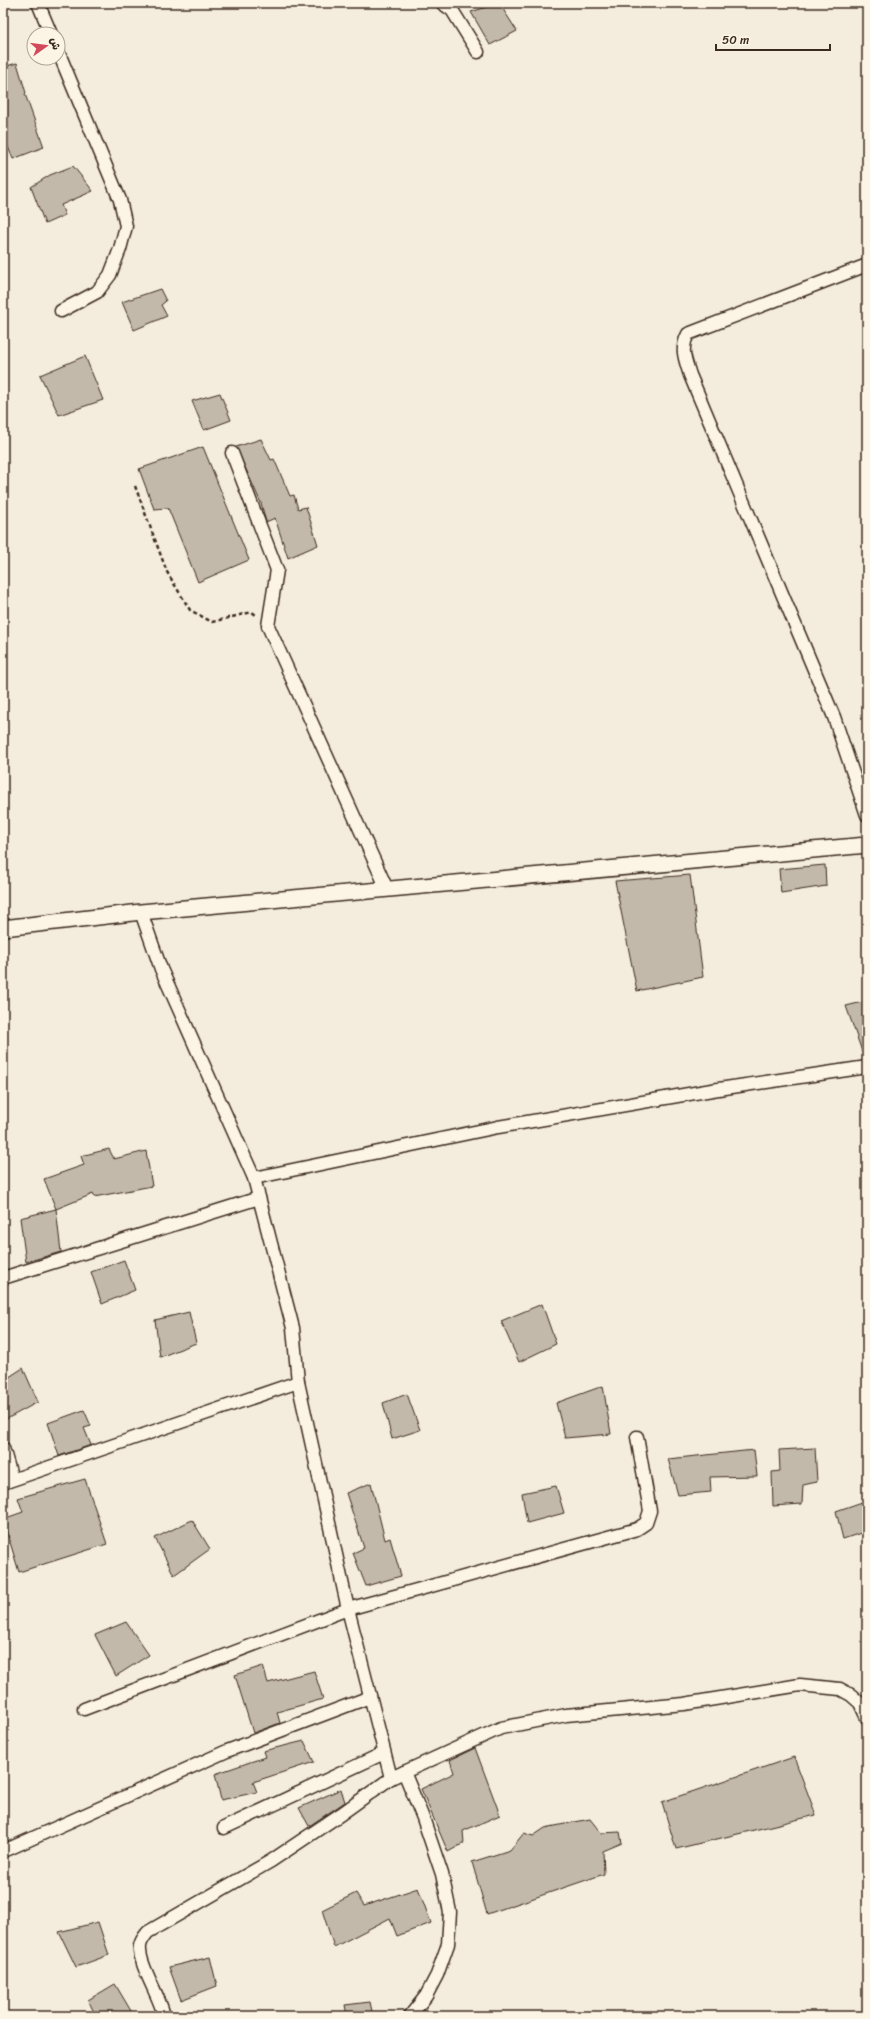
<svg xmlns="http://www.w3.org/2000/svg" width="870" height="2019" viewBox="0 0 870 2019" font-family="Sriracha,'Playpen Sans Arabic',sans-serif">
	<rect width="100%" height="100%" fill="#f4eddd"/>
	<filter id="ink" filterUnits="userSpaceOnUse"><feTurbulence type="fractalNoise" baseFrequency=".025" numOctaves="2"/><feDisplacementMap in="SourceGraphic" scale="8" xChannelSelector="R" yChannelSelector="G"/><feConvolveMatrix kernelMatrix="1 2 1 2 8 2 1 2 1" color-interpolation-filters="sRGB"/></filter>
	<g filter="url(#ink)">
		<g fill="#c3b9aa" stroke="#3b2a1e">
			<path d="M499 3 517 31 490 45 471 12Z"/>
			<path d="M17 63 26 93 25 94 44 147 13 159 3 135V67Z"/>
			<path d="M73 166 93 191 61 205 65 215 45 224 31 187 50 175Z"/>
			<path d="M160 289 166 301 161 305 167 316 134 330 122 302Z"/>
			<path d="M85 356 103 400 59 415 40 375Z"/>
			<path d="M220 393 231 420 204 430 192 401Z"/>
			<path d="M261 439 271 460 274 459 290 496 294 495 298 509 306 507 318 545 288 558 275 518 266 522 261 503 236 447Z"/>
			<path d="M203 447 249 560 198 582 168 508 154 509 139 469Z"/>
			<path d="M825 865 826 886 781 893 779 869Z"/>
			<path d="M690 875 703 977 637 991 615 881Z"/>
			<path d="M867 1001V1060H865L846 1006Z"/>
			<path d="M109 1149 114 1159 146 1151 152 1186 94 1197 93 1194 56 1209 44 1179 84 1165 81 1156Z"/>
			<path d="M56 1209 61 1252 26 1262 20 1218Z"/>
			<path d="M124 1260 135 1290 102 1304 91 1272Z"/>
			<path d="M542 1304 556 1344 519 1362 501 1321Z"/>
			<path d="M189 1312 196 1343 160 1357 155 1320Z"/>
			<path d="M23 1368 38 1402 3 1421V1381Z"/>
			<path d="M603 1386 611 1434 565 1438 556 1403Z"/>
			<path d="M407 1394 420 1430 392 1439 383 1403Z"/>
			<path d="M84 1410 91 1426 84 1428 91 1445 59 1456 48 1423Z"/>
			<path d="M815 1448 817 1482 803 1485 802 1504 773 1506 772 1472 780 1471 779 1450Z"/>
			<path d="M754 1450 757 1476 710 1477 711 1492 678 1495 668 1459Z"/>
			<path d="M85 1479 107 1544 19 1572 3 1519 23 1512 18 1498Z"/>
			<path d="M371 1483 385 1540 390 1538 401 1576 366 1586 353 1553 364 1548 346 1493Z"/>
			<path d="M556 1486 564 1513 527 1523 522 1493Z"/>
			<path d="M865 1501 867 1511V1531L843 1539 836 1511Z"/>
			<path d="M192 1520 210 1549 174 1575 155 1538Z"/>
			<path d="M126 1622 149 1655 116 1676 95 1635Z"/>
			<path d="M263 1666 268 1683 314 1671 323 1699 277 1712 280 1723 253 1733 235 1675Z"/>
			<path d="M304 1741 314 1762 253 1782 257 1792 221 1800 215 1774 265 1757 263 1751Z"/>
			<path d="M475 1748 500 1815 463 1831 464 1843 448 1852 421 1789 454 1773 450 1760Z"/>
			<path d="M794 1757 816 1815 676 1849 662 1802Z"/>
			<path d="M341 1789 345 1802 309 1826 299 1808Z"/>
			<path d="M590 1819 601 1833 620 1832 622 1843 603 1851 604 1874 487 1914 472 1862 510 1850 524 1833 533 1836 545 1828Z"/>
			<path d="M418 1888 431 1923 397 1936 390 1918 334 1947 322 1910 356 1893 364 1906Z"/>
			<path d="M98 1922 109 1955 76 1967 59 1932Z"/>
			<path d="M210 1957 217 1986 181 2000 169 1967Z"/>
			<path d="M115 1984 134 2016H96L88 2000Z"/>
			<path d="M370 2002 373 2016H347L345 2005Z"/>
		</g>
		<g fill="none" stroke-linecap="round" stroke-linejoin="round">
			<g stroke="#3b2a1e" stroke-width="15">
				<g id="minor">
					<path d="M38 3 51 34"/>
					<path d="M442 3 452 10 478 52"/>
					<path d="M58 51 120 200 126 226 120 249 110 275 97 292 61 311"/>
					<path d="M867 265 688 334C680 349 685 359 690 375L834 717 867 815"/>
					<path d="M232 453 277 570 268 626 387 889"/>
					<path d="M141 912 161 969 254 1178 293 1328 298 1382 348 1609 391 1778"/>
					<path d="M254 1178 498 1127 712 1090 867 1067"/>
					<path d="M3 1278 259 1198"/>
					<path d="M3 1448 12 1479"/>
					<path d="M3 1483 298 1382"/>
					<path d="M84 1709 348 1609 637 1529 646 1523 650 1511 637 1437"/>
					<path d="M404 1772 423 1818 442 1874 450 1912 448 1944 437 1975 426 1996 410 2016"/>
					<path d="M224 1828 384 1753"/>
					<path d="M4 1851 227 1751 370 1697"/>
					<path d="M164 2016C160 1996 138 1964 140 1946 141 1940 144 1937 148 1932L271 1861 341 1814 391 1778 501 1728 566 1715 684 1704 800 1685 840 1689 851 1695 860 1703 867 1718"/>
				</g>
			</g>
			<g stroke="#3b2a1e" stroke-width="18">
				<path id="tertiary" d="M3 928 141 912 867 845"/>
			</g>
			<path stroke="#3b2a1e" stroke-width="2.5" stroke-dasharray="4 3" stroke-linecap="butt" d="M135 486 167 572 190 610 212 622 252 612 257 616"/>
			<use href="#minor" stroke="#fcf5e5" stroke-width="12"/>
			<use href="#tertiary" stroke="#fcf5e5" stroke-width="15"/>
		</g>
	</g>
	<rect width="870" height="2019" fill="none" stroke="#fcf5e5" stroke-width="16"/>
	<rect x="8" y="8" width="854" height="2003" fill="none" stroke="#3b2a1e" stroke-width="1.5" filter="url(#ink)"/>
	<g transform="translate(46 46) rotate(76)"><circle r="19" fill="#fcf5e5" stroke="#afa495"/>
	<path d="M0-3L7 15L0 10L-7 15Z" fill="#d1495b"/>
	<text y="-6" font-size="11" font-weight="bold" text-anchor="middle" fill="#3b2a1e">ش</text>
	</g>
	<path d="M716 44v6h114v-6" fill="none" stroke="#3b2a1e" stroke-width="2"/>
	<text x="722" y="44" font-size="12" fill="#3b2a1e" stroke="#fcf5e5" stroke-width="3" paint-order="stroke">50 m</text>
</svg>
